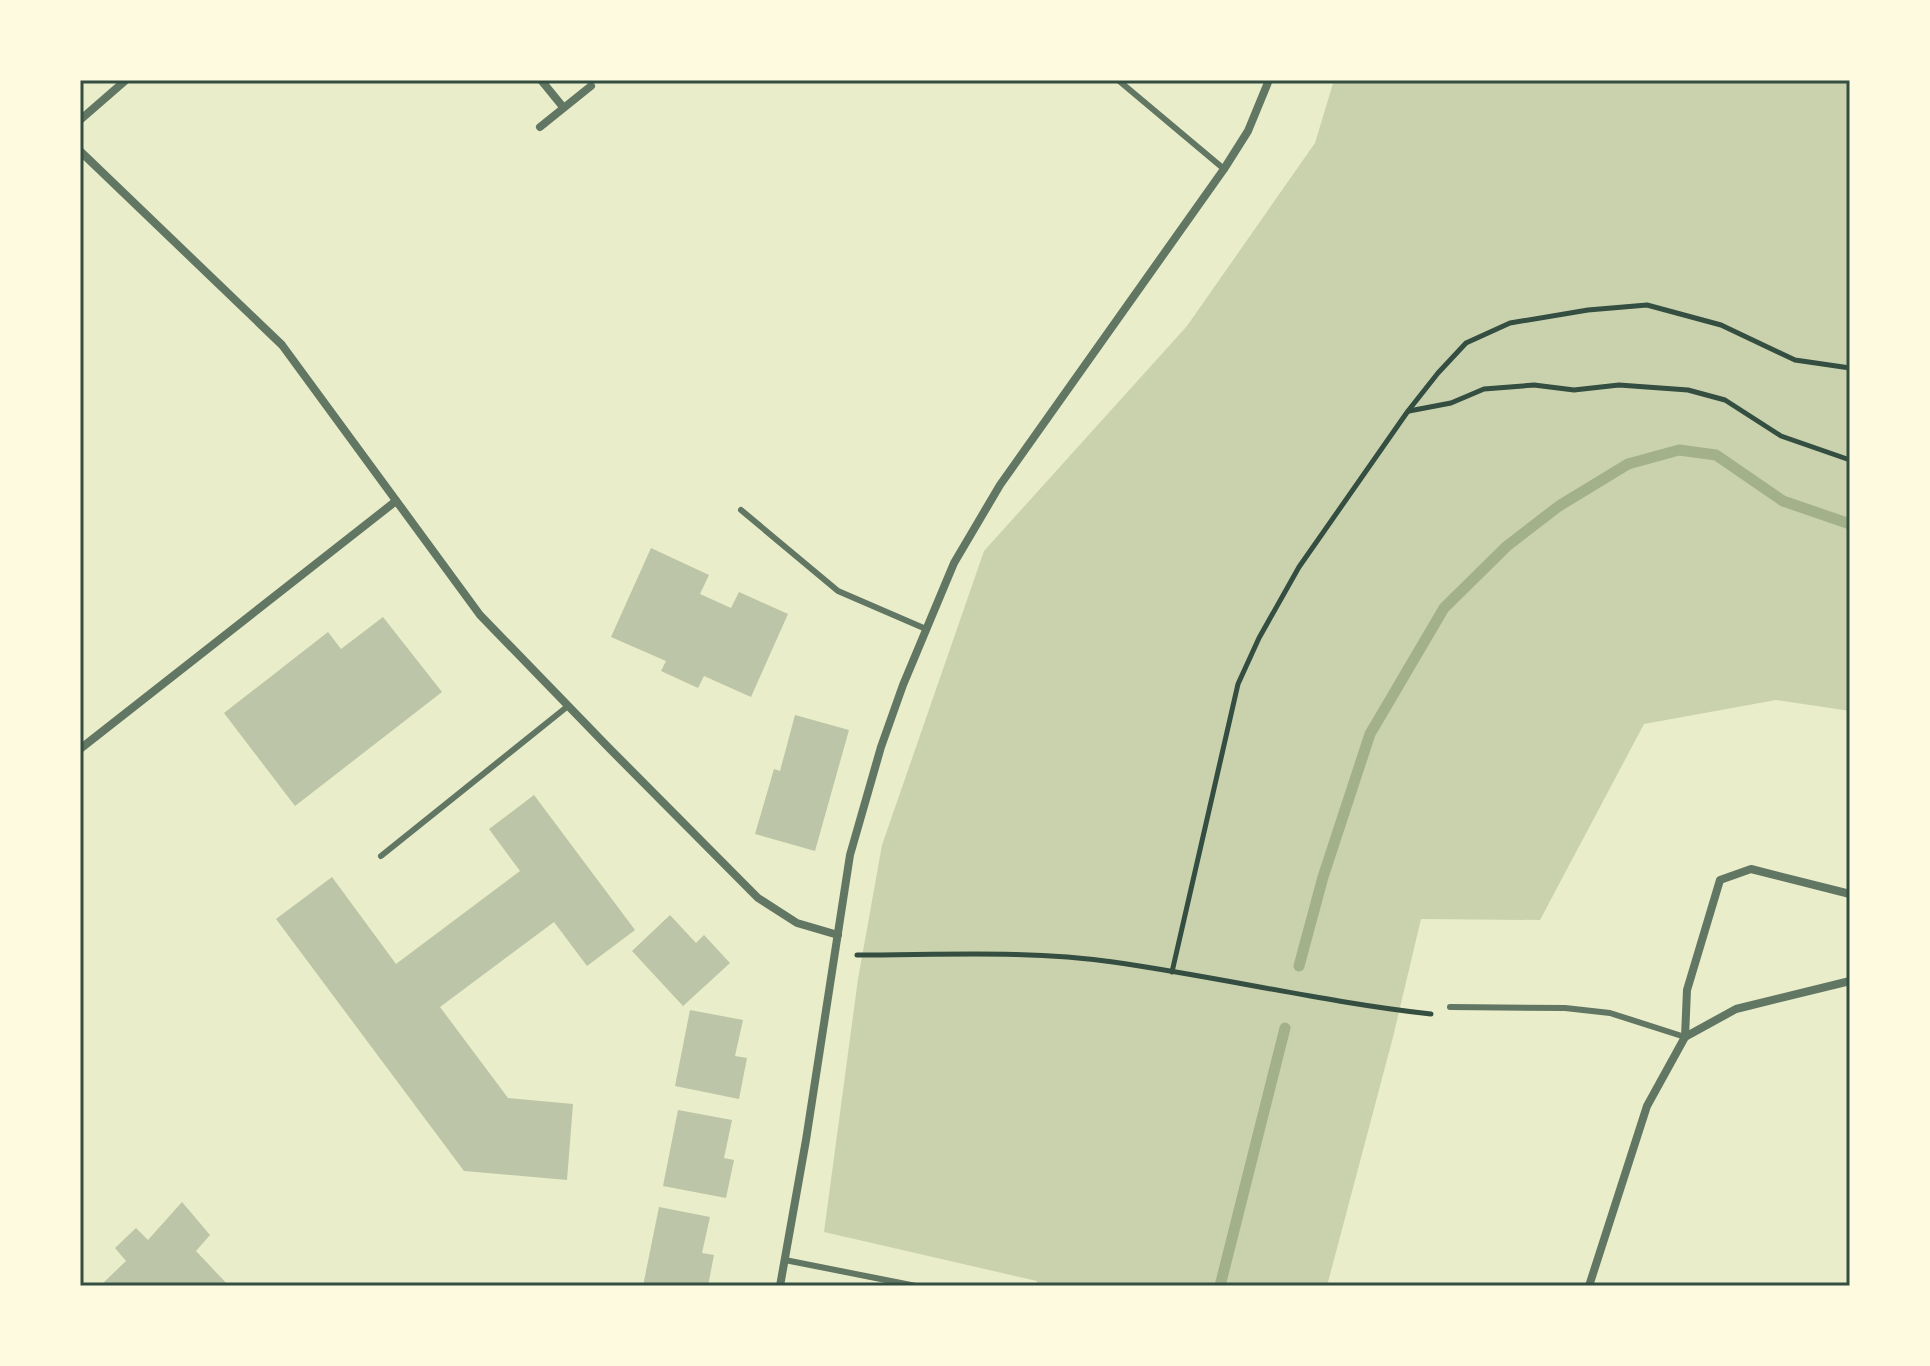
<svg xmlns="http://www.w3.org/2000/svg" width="1930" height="1366" viewBox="0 0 1930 1366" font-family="'Crimson Pro',serif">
	<rect width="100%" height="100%" fill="#e9edc9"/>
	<path fill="#cad2ad" d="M1334 80H1850V711L1776 700 1644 724 1540 920 1421 919 1393 1037 1327 1286H1036L1037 1281 824 1232 858 979 882 845 984 551 1187 326 1315 143Z"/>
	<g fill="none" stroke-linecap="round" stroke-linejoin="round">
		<g stroke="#a3b18a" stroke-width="11">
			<path d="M1299 966 1323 877 1370 734 1444 608 1507 546 1559 506 1628 464 1679 450 1716 455 1783 501 1850 524"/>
			<path d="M1220 1286 1285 1028"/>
		</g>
	</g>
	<g fill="#bcc5a7">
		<path d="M651 548 709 575 700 594 731 608 739 592 788 614 751 697 704 676 698 688 661 671 666 661 611 637Z"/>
		<path d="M383 617 442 692 295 806 224 713 328 632 341 649Z"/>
		<path d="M795 715 849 730 815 851 755 834 774 769 780 771Z"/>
		<path d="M534 795 635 930 587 966 554 922 440 1007 508 1098 573 1104 567 1180 464 1171 276 919 332 877 396 964 520 871 489 829Z"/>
		<path d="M670 915 696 943 704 935 730 963 683 1006 632 951Z"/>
		<path d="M690 1010 743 1020 735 1056 747 1058 739 1099 675 1086Z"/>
		<path d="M678 1110 732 1120 724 1158 734 1160 726 1198 663 1186Z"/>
		<path d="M182 1202 210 1235 196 1251 229 1286H100L126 1261 115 1248 136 1228 148 1240Z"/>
		<path d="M659 1207 710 1217 702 1253 714 1255 708 1286H643Z"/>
	</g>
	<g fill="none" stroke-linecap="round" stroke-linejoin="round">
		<g stroke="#344e41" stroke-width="5">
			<path d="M1409 411 1451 403 1484 389 1534 385 1574 390 1619 385 1688 390 1725 400 1781 436 1850 460"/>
			<path d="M857 955C942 955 1029 950 1113 962 1219 977 1324 1002 1431 1014"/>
			<path d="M1172 972 1238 684 1259 638 1299 567 1408 411 1438 373 1466 343 1510 323 1588 310 1647 305 1721 325 1795 360 1850 368"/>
		</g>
		<g stroke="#617663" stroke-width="6">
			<path d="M1118 80 1224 169"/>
			<path d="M741 510 838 591 926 629"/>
			<path d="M381 856 568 706"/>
			<path d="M1450 1007 1565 1008 1610 1013 1685 1037"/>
			<path d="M785 1260 916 1286"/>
		</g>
		<g stroke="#617663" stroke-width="8">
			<path d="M541 80 563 107"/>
			<path d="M80 120 126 80"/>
			<path d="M540 127 591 86"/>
			<path d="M80 151 282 345 480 615 609 748 758 898 797 923 838 935"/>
			<path d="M80 749 396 501"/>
			<path d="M1685 1037 1736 1009 1850 981"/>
			<path d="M780 1286 806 1140 850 855 881 747 903 685 954 563 1000 485 1224 169 1248 131 1269 80"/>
			<path d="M1589 1286 1647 1106 1685 1037 1687 990 1720 880 1751 869 1850 894"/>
		</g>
	</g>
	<rect width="1930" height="1366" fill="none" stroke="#fefae0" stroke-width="164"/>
	<rect x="82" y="82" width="1766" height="1202" fill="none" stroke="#344e41" stroke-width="3"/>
</svg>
